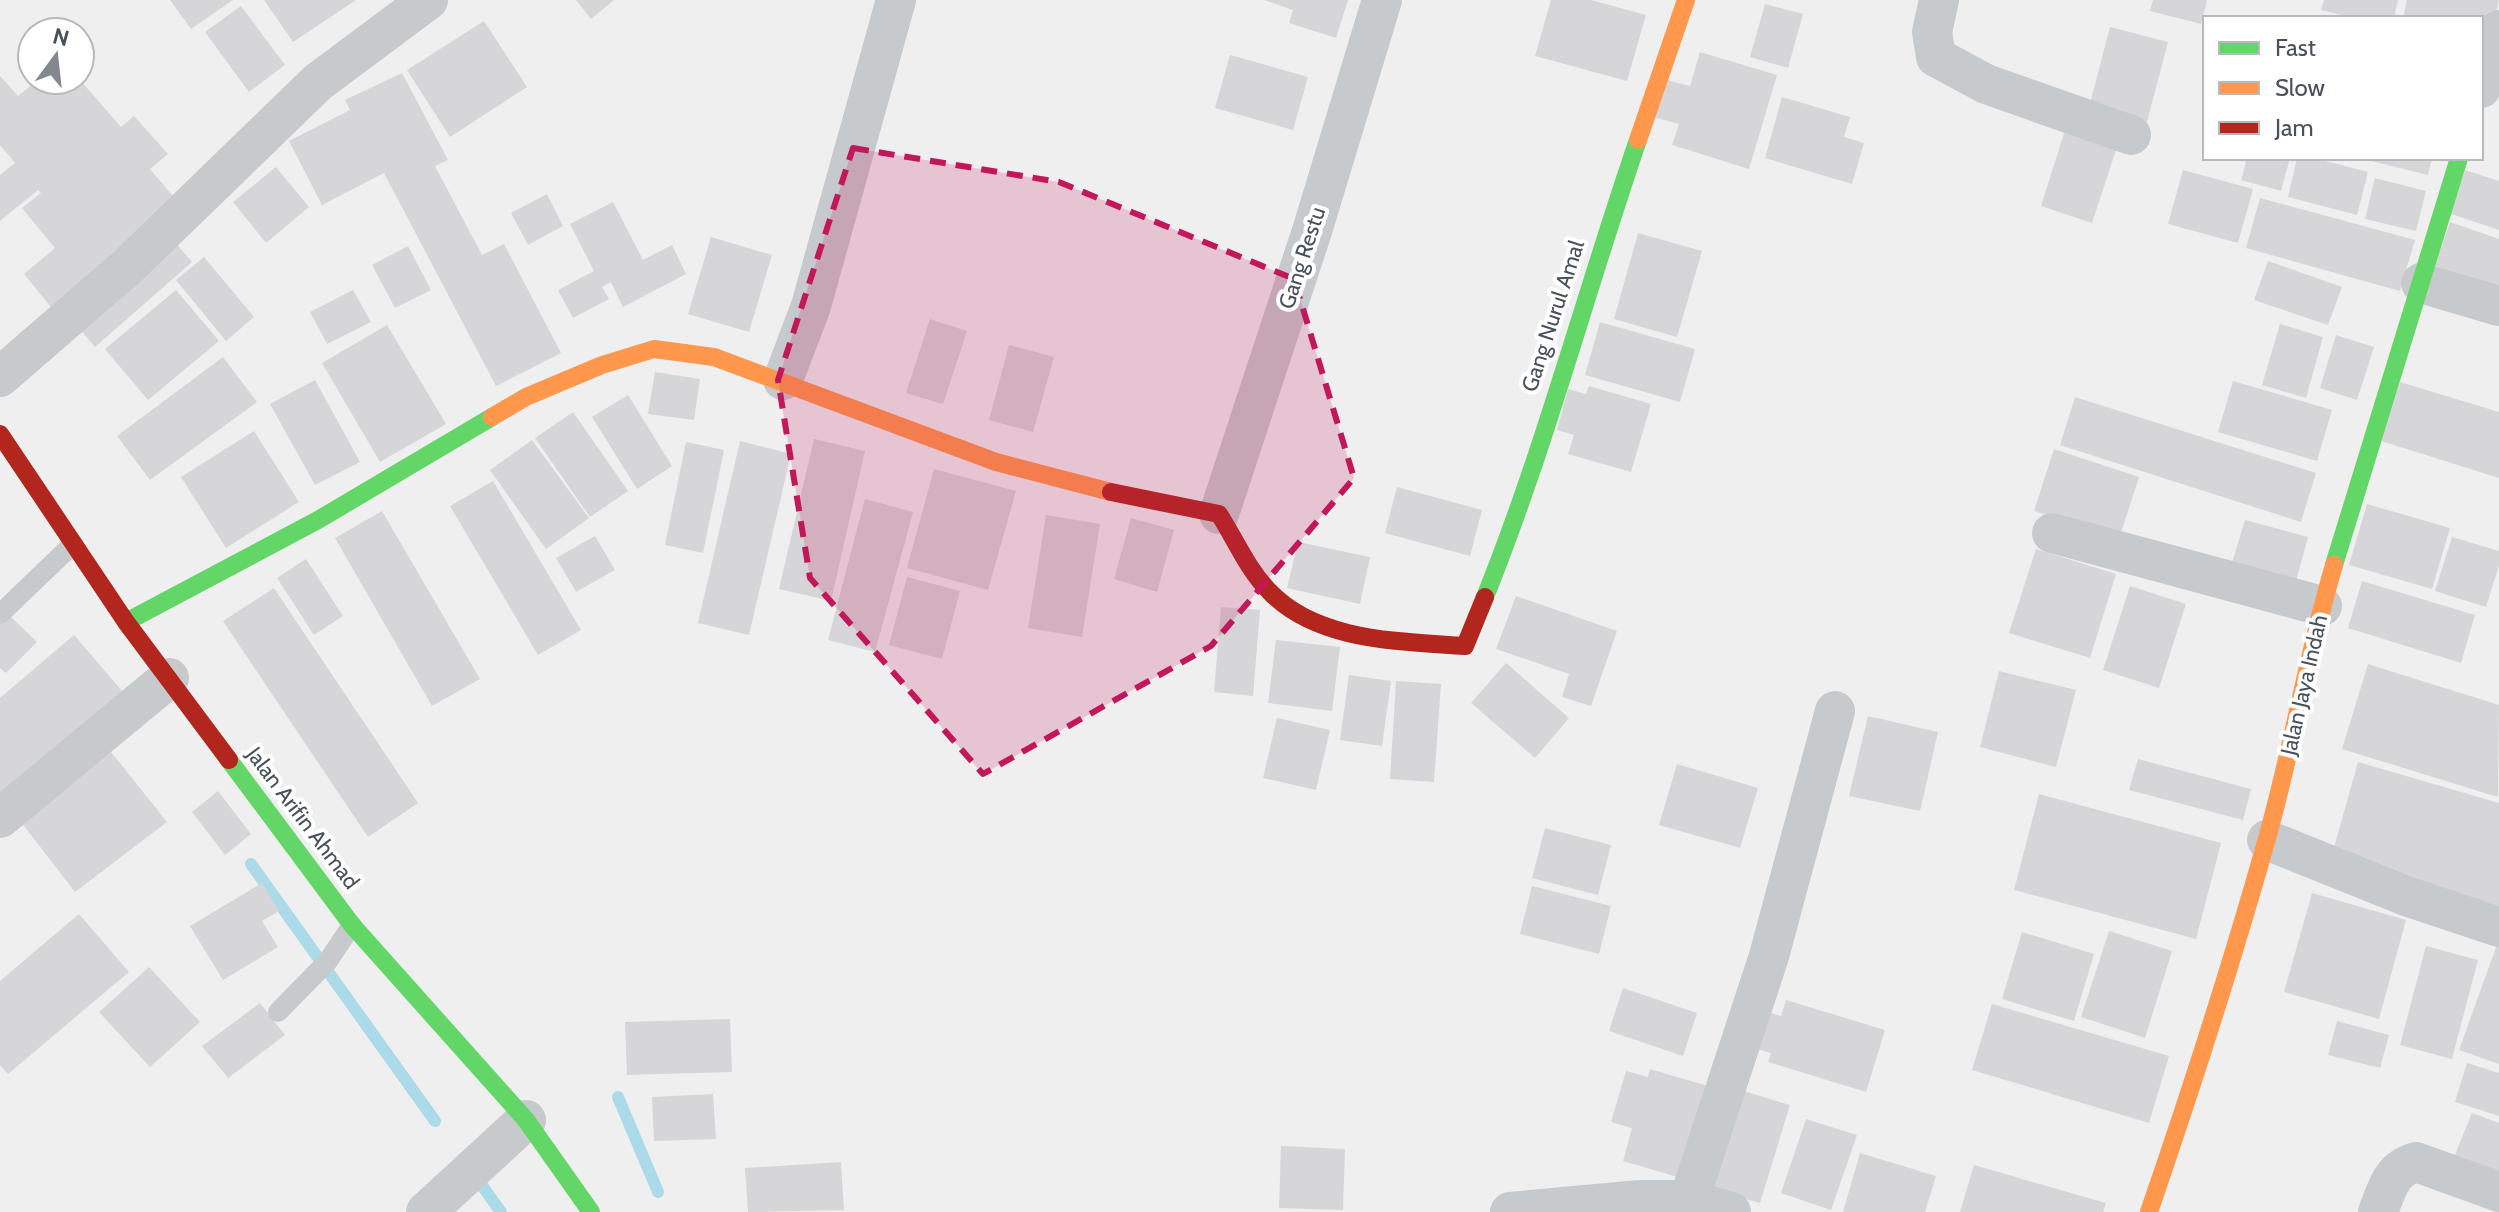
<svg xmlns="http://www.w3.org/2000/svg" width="2499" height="1212" viewBox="0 0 2499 1212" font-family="Cabin,sans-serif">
	<rect width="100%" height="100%" fill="#f0efef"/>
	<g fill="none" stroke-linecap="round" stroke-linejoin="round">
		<g stroke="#abdbe9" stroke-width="12">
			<path d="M251 864 435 1121"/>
			<path d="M618 1097 658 1192"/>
			<path d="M475 1176 501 1212"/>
		</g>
	</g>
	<g fill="#d6d6d8">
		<path d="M170 0H233L191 29Z"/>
		<path d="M264 0H356L293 42Z"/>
		<path d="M576 0H614L591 19Z"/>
		<path d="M1264 0H1348L1336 38 1289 23 1293 10Z"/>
		<path d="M1551 0H1591L1646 15 1627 81 1535 56Z"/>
		<path d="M2153 0H2207L2201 24 2150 11Z"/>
		<path d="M2324 0H2398L2394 18H2354L2321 10Z"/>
		<path d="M2407 0H2499L2488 49 2481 47V18H2403Z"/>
		<path d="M1765 4 1803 14 1788 68 1750 57Z"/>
		<path d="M241 6 285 65 249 92 205 32Z"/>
		<path d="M484 21 527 87 450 137 407 70Z"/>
		<path d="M2110 27 2168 42 2147 122 2089 107Z"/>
		<path d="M1700 52 1777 75 1749 169 1672 145 1679 124 1653 117 1664 79 1690 86Z"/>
		<path d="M1230 55 1308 77 1293 130 1215 108Z"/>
		<path d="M402 73 448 160 435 166 482 255 504 244 561 353 496 386 384 173 322 205 289 141 350 110 345 100Z"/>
		<path d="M0 76 18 96 38 80H80L121 127 134 116 168 154 150 169 177 201 51 307 24 274 55 248 22 208 41 193 38 190 0 221V175L15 163 0 145Z"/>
		<path d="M1782 97 1850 117 1844 137 1864 143 1852 184 1765 158Z"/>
		<path d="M2066 127 2118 144 2092 223 2041 206Z"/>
		<path d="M2247 158H2290L2281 191 2241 180Z"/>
		<path d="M2297 158H2314L2368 172 2357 215 2288 197Z"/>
		<path d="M2359 158H2432L2428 175Z"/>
		<path d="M276 167 309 207 266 243 233 202Z"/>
		<path d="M2183 170 2253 189 2238 243 2168 224Z"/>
		<path d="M2465 170 2499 181V230L2451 214Z"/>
		<path d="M2375 178 2426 191 2416 231 2365 219Z"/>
		<path d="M547 194 563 226 528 245 511 213Z"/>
		<path d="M2260 198 2415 240 2400 291 2246 248Z"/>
		<path d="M613 202 643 260 672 245 686 274 623 307 611 282 602 287 609 299 573 318 558 290 594 271 570 224Z"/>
		<path d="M2450 222 2499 239V287L2435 266Z"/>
		<path d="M1638 233 1702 251 1677 337 1614 319Z"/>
		<path d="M711 237 772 255 749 332 688 314Z"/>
		<path d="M173 240 192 262 95 347 76 325Z"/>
		<path d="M408 246 431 290 395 308 372 265Z"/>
		<path d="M204 257 254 317 226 341 176 280Z"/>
		<path d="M2268 261 2342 287 2328 325 2254 300Z"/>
		<path d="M176 290 219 341 148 400 105 349Z"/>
		<path d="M353 290 371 322 327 344 310 312Z"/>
		<path d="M930 319 967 331 943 404 906 393Z"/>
		<path d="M1600 322 1695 349 1680 402 1585 375Z"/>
		<path d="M2280 324 2323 337 2306 398 2262 385Z"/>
		<path d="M387 325 446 424 380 462 322 363Z"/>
		<path d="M2336 335 2374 347 2357 400 2320 388Z"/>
		<path d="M1009 345 1054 357 1033 432 989 420Z"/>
		<path d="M223 357 257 402 150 480 117 436Z"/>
		<path d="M655 372 700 379 694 420 648 414Z"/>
		<path d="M315 380 360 462 315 485 270 404Z"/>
		<path d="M2233 381 2332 410 2317 461 2218 432Z"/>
		<path d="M2400 382 2499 412V478L2381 441Z"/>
		<path d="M1589 386 1651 404 1631 472 1568 454 1574 435 1557 430 1568 389 1586 394Z"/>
		<path d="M628 395 672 466 637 489 592 417Z"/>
		<path d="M2075 397 2316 473 2301 522 2060 445Z"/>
		<path d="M573 412 628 491 590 517 535 438Z"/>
		<path d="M254 431 299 502 226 548 181 477Z"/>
		<path d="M814 439 865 451 831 601 779 589Z"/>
		<path d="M532 440 589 518 546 549 490 470Z"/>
		<path d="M740 441 791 454 749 635 698 623Z"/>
		<path d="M686 442 724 450 703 553 665 545Z"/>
		<path d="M2054 449 2139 477 2119 539 2034 511Z"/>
		<path d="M934 469 1016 491 988 590 907 568Z"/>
		<path d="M493 481 581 630 538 655 450 506Z"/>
		<path d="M1397 487 1482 510 1470 556 1385 533Z"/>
		<path d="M865 499 913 512 875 652 828 640Z"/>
		<path d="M2367 504 2450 528 2432 589 2349 565Z"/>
		<path d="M382 511 480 679 432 706 335 538Z"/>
		<path d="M1046 515 1100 524 1082 637 1028 628Z"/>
		<path d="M1131 518 1174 530 1157 592 1114 579Z"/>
		<path d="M2245 520 2308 537 2296 581 2232 563Z"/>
		<path d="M595 536 615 570 576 592 556 558Z"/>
		<path d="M2452 537 2499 551V565L2486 607 2435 591Z"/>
		<path d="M1298 542 1370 557 1360 604 1287 588Z"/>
		<path d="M2036 549 2116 574 2090 658 2009 633Z"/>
		<path d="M306 559 343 616 314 635 277 578Z"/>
		<path d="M907 577 960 591 942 659 889 645Z"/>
		<path d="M2362 581 2475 615 2461 663 2348 628Z"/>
		<path d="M2130 586 2186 604 2159 688 2103 670Z"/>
		<path d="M274 588 418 803 368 837 223 621Z"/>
		<path d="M1516 596 1617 631 1591 706 1562 697 1569 674 1496 649Z"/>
		<path d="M1221 607 1260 610 1253 696 1214 692Z"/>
		<path d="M9 615 37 642 6 673 0 668V624Z"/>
		<path d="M74 635 129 699 0 809V698Z"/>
		<path d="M1276 640 1340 647 1332 711 1268 703Z"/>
		<path d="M1506 663 1569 718 1535 758 1471 703Z"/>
		<path d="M2368 664 2499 705 2498 797 2342 749Z"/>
		<path d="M1999 671 2076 690 2056 767 1980 747Z"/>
		<path d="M1349 675 1391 681 1382 746 1340 740Z"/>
		<path d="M1396 681 1441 684 1434 782 1390 779Z"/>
		<path d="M1868 716 1938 732 1920 811 1849 796Z"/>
		<path d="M1277 718 1330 730 1316 790 1263 778Z"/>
		<path d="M111 752 167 822 75 892 21 822Z"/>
		<path d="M2138 759 2251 789 2243 820 2129 790Z"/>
		<path d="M2358 762 2499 803V906L2331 858Z"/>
		<path d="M1677 764 1758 788 1740 848 1659 825Z"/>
		<path d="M218 791 251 834 225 855 192 812Z"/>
		<path d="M2039 794 2221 843 2196 939 2014 890Z"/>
		<path d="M1545 828 1611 845 1598 895 1532 878Z"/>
		<path d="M262 883 279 911 262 921 278 947 223 980 190 926Z"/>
		<path d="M1532 886 1611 906 1599 954 1520 934Z"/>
		<path d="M2312 893 2406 920 2379 1019 2284 992Z"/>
		<path d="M79 914 129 972 8 1074 0 1065V981Z"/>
		<path d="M2109 931 2172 951 2145 1038 2081 1017Z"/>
		<path d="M2022 932 2094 954 2074 1021 2002 999Z"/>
		<path d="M2499 939V1064L2459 1050Z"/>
		<path d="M2426 946 2478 960 2452 1059 2400 1045Z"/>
		<path d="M149 967 200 1022 150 1067 99 1012Z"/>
		<path d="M1623 988 1697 1013 1683 1056 1609 1031Z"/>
		<path d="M1786 1000 1885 1030 1866 1092 1768 1062 1771 1053 1757 1049 1768 1012 1781 1016Z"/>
		<path d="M260 1003 285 1035 228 1078 202 1046Z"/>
		<path d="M1992 1004 2169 1056 2149 1123 1972 1070Z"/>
		<path d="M730 1019 732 1072 627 1075 625 1022Z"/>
		<path d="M2337 1021 2389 1035 2380 1068 2328 1055Z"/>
		<path d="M2467 1063 2499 1073V1116L2455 1102Z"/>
		<path d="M1650 1069 1708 1086 1681 1178 1623 1161 1632 1128 1611 1122 1626 1071 1648 1077Z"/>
		<path d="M1737 1089 1790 1105 1760 1203 1707 1188Z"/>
		<path d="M713 1094 716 1139 654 1141 652 1097Z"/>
		<path d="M2472 1113 2499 1123V1174L2454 1157Z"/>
		<path d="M1806 1119 1857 1135 1831 1210 1781 1193Z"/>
		<path d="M1281 1146 1345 1149 1343 1210 1279 1208Z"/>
		<path d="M1860 1153 1936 1176 1925 1212H1843Z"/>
		<path d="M841 1162 844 1210 748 1212 745 1168Z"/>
		<path d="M1974 1165 2106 1203 2103 1212H1960Z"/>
	</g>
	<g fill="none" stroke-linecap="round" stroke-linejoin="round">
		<g stroke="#c7cacc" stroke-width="20">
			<path d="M0 614 73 544"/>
			<path d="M278 1012 328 961 352 925"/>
		</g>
		<g stroke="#c7cacc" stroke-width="40">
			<path d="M1939 0 1932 32 1936 57 1986 84 2131 135"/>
			<path d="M2481 88 2499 30"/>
			<path d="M2421 283 2499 306"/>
			<path d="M0 377 127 267 318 82 428 0"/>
			<path d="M783 380 811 306 896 0"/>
			<path d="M1219 514 1312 231 1382 0"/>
			<path d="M2052 533 2322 606"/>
			<path d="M0 818 169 678"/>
			<path d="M2267 840 2406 896 2499 927"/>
			<path d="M1689 1200 1769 956 1835 711"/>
			<path d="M426 1212 526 1120"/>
			<path d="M1510 1212 1640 1200H1689L1731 1212"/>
			<path d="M2378 1212C2387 1189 2391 1169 2416 1162L2499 1192"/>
		</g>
		<g stroke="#63d668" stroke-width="18">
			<path d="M2334 565 2459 158"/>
			<path d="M1485 597C1545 448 1586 291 1638 140"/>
			<path d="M126 622 318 520 492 417"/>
			<path d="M229 760 352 925 526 1120 591 1212"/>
		</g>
		<g stroke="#ff974d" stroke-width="18">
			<path d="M1638 140 1686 0"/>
			<path d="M492 417 526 397 602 365 654 349 714 357 996 462 1111 492"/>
			<path d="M2149 1212C2191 1090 2231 966 2266 842 2292 751 2307 656 2334 565"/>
		</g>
		<g stroke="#b3261e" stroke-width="18">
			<path d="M0 434 126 622 229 760"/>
			<path d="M1111 492 1219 514C1235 539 1248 570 1269 591 1317 642 1400 641 1465 646L1485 597"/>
		</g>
	</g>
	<path fill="#c2185b" fill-opacity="0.2" stroke="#c2185b" stroke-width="6" stroke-dasharray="16 10" stroke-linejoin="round" d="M853 148 1059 182 1294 279 1354 478 1211 646 983 774 810 578 778 380Z"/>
	<g text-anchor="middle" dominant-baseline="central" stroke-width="8" stroke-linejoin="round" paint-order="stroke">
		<g font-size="22" fill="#48515b" stroke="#fff">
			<text transform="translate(1302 258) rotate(-72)">Gang Restu</text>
			<text transform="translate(1553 316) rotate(-72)">Gang Nurul Amal</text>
			<text transform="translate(2304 685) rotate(-77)">Jalan Jaya Indah</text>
			<text transform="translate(303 818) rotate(53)">Jalan Arifin Ahmad</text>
		</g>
	</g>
	<rect x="2203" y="16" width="280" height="144" fill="#ffffff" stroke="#b6b9bd" stroke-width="2"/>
	<rect x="2219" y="42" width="40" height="12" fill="#63d668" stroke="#b6b9bd" stroke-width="2"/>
	<text x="2275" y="56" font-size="24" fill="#48515b">Fast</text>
	<rect x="2219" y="82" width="40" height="12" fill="#ff974d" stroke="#b6b9bd" stroke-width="2"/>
	<text x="2275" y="96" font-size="24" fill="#48515b">Slow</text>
	<rect x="2219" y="122" width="40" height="12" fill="#b3261e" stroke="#b6b9bd" stroke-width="2"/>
	<text x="2275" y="136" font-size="24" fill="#48515b">Jam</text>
	<g transform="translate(56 56) rotate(15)"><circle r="38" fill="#ffffff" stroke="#b6b9bd" stroke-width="2"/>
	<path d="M0-6L14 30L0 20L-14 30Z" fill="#83888f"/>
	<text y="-12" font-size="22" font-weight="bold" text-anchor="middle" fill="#48515b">N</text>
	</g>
</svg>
